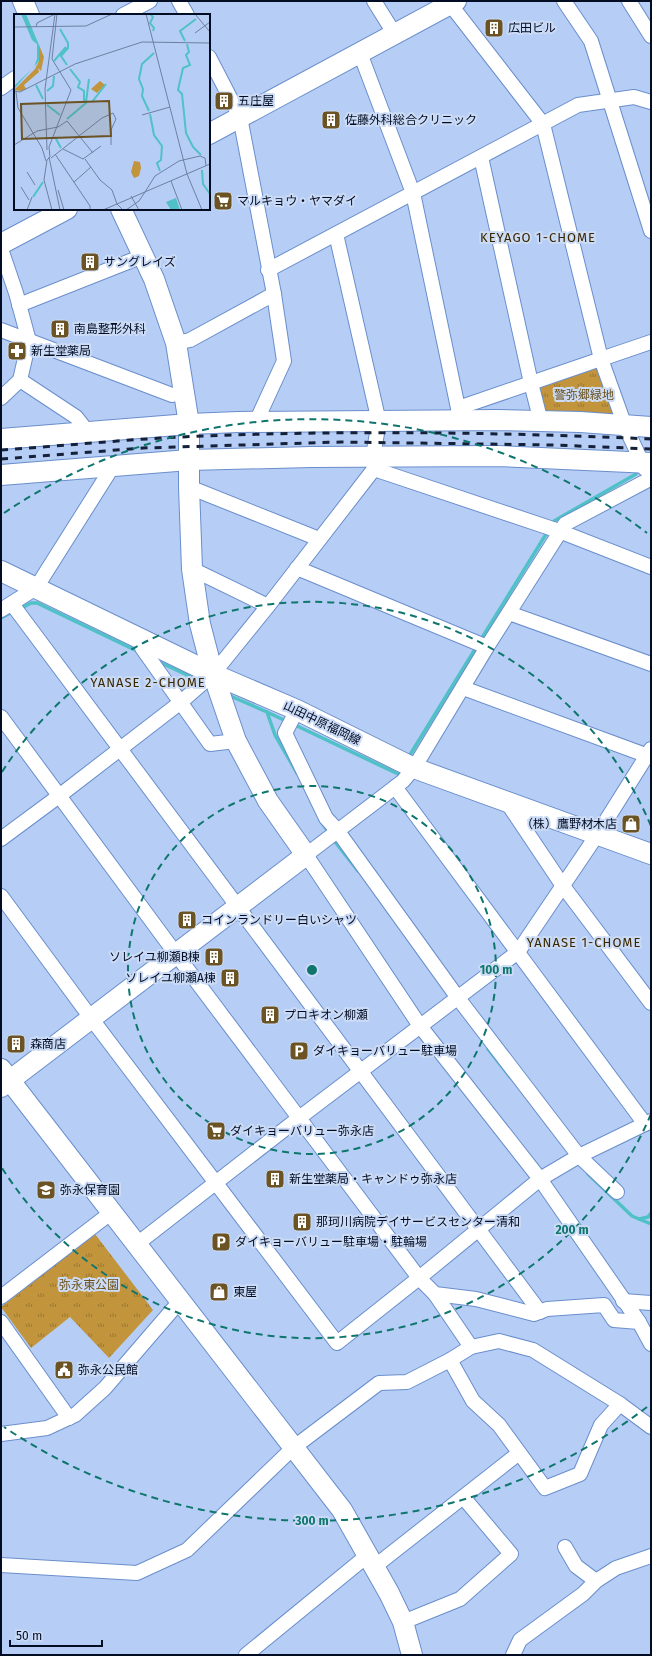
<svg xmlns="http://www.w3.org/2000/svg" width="652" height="1656" viewBox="0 0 652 1656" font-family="'Fira Sans','Noto Sans JP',sans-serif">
	<defs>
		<pattern id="grass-tufts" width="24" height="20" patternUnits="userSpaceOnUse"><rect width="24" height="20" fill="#c2943c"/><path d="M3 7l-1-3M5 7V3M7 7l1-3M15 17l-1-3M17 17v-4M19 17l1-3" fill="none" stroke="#9b7732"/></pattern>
	</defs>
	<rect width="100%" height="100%" fill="#b6cef5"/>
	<g fill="url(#grass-tufts)">
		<path d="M600 361 622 424 542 420 533 384Z"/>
		<path d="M95 1234 153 1310 109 1358 70 1317 31 1348 1 1307Z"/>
	</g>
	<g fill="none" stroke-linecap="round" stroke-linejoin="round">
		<g stroke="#4fc1c7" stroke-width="3.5">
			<path d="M552 525 554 521 636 474"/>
			<path d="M20 609 31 603H37L139 652"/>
			<path d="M1 618 14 611"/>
			<path d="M480 641 548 531"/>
			<path d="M157 661 200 681"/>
			<path d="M228 695 267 712 275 735 297 773"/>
			<path d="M267 712 288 722"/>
			<path d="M293 724 398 774 401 769"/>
			<path d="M408 758 477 646"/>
			<path d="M320 820 329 833"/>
			<path d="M332 838 358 871"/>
			<path d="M488 1049 510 1077"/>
			<path d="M588 1174 632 1216 639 1219 648 1217 651 1213"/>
			<path d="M639 1219 651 1224"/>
		</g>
		<g stroke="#6a8ecc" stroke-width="16">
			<g id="street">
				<path d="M179 1 187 15"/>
				<path d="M374 1 394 33"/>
				<path d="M564 1 591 41 651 231"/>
				<path d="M629 1 651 36"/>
				<path d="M450 4 543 124 601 359 458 408 464 420"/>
				<path d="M123 15 150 1"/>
				<path d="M360 53 413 193 458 408"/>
				<path d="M209 57 240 117 274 294 284 361 256 422"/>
				<path d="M1 88 15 78"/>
				<path d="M481 157 531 383 541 422"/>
				<path d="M336 234 379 422 373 456 374 469 559 531 651 567"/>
				<path d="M1 249 16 293 29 341 20 380 76 417 87 431"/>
				<path d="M268 270 578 105 634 97 651 102"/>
				<path d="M19 305 143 256"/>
				<path d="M1 330 172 395 184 392"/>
				<path d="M176 343 190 340 274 294"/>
				<path d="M1 398 20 380"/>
				<path d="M645 469 625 426 601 359 651 342"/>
				<path d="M189 487 319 539"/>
				<path d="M297 568 487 647"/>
				<path d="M192 569 268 606"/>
				<path d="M12 604 540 1312"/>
				<path d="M1 610 36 588 113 466"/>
				<path d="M509 613 651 664"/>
				<path d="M142 639V648L210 744 236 741"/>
				<path d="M463 688 651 757"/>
				<path d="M297 710 285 733 326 818 337 830 458 998 579 1156 617 1192"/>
				<path d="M1 717 176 954 419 1278 435 1294 476 1299 534 1314 547 1309 604 1305 614 1320 639 1322 651 1344"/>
				<path d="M395 787 645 1124"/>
				<path d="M506 801 563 886 651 1003"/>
				<path d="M1 839 59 796 181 702 213 674 268 606 374 469"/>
				<path d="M1 896 91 1018 337 1343 419 1278 540 1179 579 1156 651 1121"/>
				<path d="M137 1244 299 1118 518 952 597 835 651 749"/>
				<path d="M435 1294 471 1347"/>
				<path d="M1 1297 112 1212"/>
				<path d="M623 1301 651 1303"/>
				<path d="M1 1322 69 1418"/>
				<path d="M639 1322 540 1179 420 1026 306 855 403 781 414 768 487 647 565 524 650 479"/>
				<path d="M450 1360 473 1401 499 1425 545 1488 580 1474 601 1425 620 1404"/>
				<path d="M1 1434 47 1428 75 1415 105 1388 180 1301"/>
				<path d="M565 1547 576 1566 596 1581"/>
				<path d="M1 1565 137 1573 187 1550 293 1448 379 1383 407 1382 450 1360 471 1347 499 1341 533 1350 620 1404 651 1427"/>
				<path d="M374 1567 519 1453"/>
				<path d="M403 1622 460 1599 511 1554 463 1497"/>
				<path d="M246 1655 368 1555"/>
				<path d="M513 1655 520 1640 583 1594 596 1581 616 1568 651 1556"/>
			</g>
		</g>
		<g stroke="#6a8ecc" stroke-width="22">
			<g id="secondary">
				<path d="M23 1 29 15"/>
				<path d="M209 134 456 1"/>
				<path d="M1 244 67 209"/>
				<path d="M1 439 189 424 238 422 497 420 580 422 651 427"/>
				<path d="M1 475 189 460 311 457 498 456 651 463"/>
				<path d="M1 571 213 674 297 710 414 768 651 854"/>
				<path d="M1 1069 342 1510 389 1593 403 1622 412 1655"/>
				<path d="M1 1087 306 855 268 801 236 741 213 674 200 624 192 569 189 487V424L176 343 154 279 121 209"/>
			</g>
		</g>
		<use href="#street" stroke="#fff" stroke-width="14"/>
		<use href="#secondary" stroke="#fff" stroke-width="20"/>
		<g stroke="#152039" stroke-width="3" stroke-dasharray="7 7" stroke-linecap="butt">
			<path d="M1 450C61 446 120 440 180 437 337 430 494 432 651 439"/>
			<path d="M1 459 143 448 341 442 554 445 651 449"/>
		</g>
	</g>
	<g fill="none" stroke="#0f766e" stroke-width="2" stroke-dasharray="7 5">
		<circle cx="312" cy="970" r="184"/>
		<path d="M651 1114A368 368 0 0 1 2 1168M2 772A368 368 0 0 1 651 826"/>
		<path d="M647 1407A551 551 0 0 1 4 1427M4 513A551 551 0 0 1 647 533"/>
	</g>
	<defs>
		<g id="building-square" transform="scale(1)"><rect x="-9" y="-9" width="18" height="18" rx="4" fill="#6c5324" stroke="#cbdbf5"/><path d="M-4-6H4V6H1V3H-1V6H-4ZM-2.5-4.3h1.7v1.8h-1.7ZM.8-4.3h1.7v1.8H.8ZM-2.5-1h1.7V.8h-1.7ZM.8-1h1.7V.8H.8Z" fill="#fff"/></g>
		<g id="supermarket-square" transform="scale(1)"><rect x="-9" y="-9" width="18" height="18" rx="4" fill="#6c5324" stroke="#cbdbf5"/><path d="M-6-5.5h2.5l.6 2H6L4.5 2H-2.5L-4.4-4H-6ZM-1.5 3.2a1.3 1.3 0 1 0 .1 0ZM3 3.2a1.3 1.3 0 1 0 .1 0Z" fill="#fff"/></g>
		<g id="pharmacy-square" transform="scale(1)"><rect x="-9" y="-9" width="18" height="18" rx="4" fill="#6c5324" stroke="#cbdbf5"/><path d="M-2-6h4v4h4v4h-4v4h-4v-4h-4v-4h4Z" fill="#fff"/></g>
		<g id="shop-square" transform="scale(1)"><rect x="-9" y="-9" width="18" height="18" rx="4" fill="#6c5324" stroke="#cbdbf5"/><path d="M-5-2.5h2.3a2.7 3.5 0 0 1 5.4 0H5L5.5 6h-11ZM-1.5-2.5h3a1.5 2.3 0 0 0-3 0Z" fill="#fff"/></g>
		<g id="parking-square" transform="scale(1)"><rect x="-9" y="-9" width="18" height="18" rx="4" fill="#6c5324" stroke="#cbdbf5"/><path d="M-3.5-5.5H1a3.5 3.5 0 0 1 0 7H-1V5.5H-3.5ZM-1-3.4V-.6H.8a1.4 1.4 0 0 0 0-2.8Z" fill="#fff"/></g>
		<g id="school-square" transform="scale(1)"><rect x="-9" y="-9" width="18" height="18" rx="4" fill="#6c5324" stroke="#cbdbf5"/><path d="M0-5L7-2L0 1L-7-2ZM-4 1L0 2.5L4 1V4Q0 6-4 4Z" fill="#fff"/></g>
		<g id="civic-square" transform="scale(1)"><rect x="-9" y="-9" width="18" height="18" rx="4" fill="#6c5324" stroke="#cbdbf5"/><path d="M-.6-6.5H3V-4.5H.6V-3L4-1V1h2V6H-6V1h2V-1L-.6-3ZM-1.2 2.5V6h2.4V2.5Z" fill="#fff"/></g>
	</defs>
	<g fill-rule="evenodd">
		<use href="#building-square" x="494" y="28"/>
		<use href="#building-square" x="224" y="101"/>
		<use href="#building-square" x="331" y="120"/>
		<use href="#supermarket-square" x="223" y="201"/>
		<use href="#building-square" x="90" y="262"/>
		<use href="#building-square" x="60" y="329"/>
		<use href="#pharmacy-square" x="17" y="351"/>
		<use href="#shop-square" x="631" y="824"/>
		<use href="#building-square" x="187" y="920"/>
		<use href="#building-square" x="214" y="957"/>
		<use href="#building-square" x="230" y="978"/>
		<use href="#building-square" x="270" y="1015"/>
		<use href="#building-square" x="16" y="1044"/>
		<use href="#parking-square" x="299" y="1051"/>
		<use href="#supermarket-square" x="216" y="1131"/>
		<use href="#building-square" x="275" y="1179"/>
		<use href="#school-square" x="46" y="1190"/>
		<use href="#building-square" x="302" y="1222"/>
		<use href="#parking-square" x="221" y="1242"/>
		<use href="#shop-square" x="219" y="1292"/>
		<use href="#civic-square" x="64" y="1370"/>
	</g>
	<g text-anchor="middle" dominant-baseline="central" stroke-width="4" stroke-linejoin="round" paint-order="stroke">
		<g font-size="12" fill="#020c23" stroke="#cbdbf5" text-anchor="start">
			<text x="508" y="28">広田ビル</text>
			<text x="238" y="101">五庄屋</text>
			<text x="345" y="120">佐藤外科総合クリニック</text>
			<text x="237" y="201">マルキョウ・ヤマダイ</text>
			<text x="104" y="262">サングレイズ</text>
			<text x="74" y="329">南島整形外科</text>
			<text x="31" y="351">新生堂薬局</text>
			<text x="617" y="824" text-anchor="end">（株）鷹野材木店</text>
			<text x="201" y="920">コインランドリー白いシャツ</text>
			<text x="200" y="957" text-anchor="end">ソレイユ柳瀬B棟</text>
			<text x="216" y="978" text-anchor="end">ソレイユ柳瀬A棟</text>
			<text x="284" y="1015">プロキオン柳瀬</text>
			<text x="30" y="1044">森商店</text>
			<text x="313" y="1051">ダイキョーバリュー駐車場</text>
			<text x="230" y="1131">ダイキョーバリュー弥永店</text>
			<text x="289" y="1179">新生堂薬局・キャンドゥ弥永店</text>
			<text x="60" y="1190">弥永保育園</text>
			<text x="316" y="1222">那珂川病院デイサービスセンター清和</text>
			<text x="235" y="1242">ダイキョーバリュー駐車場・駐輪場</text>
			<text x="233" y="1292">東屋</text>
			<text x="78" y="1370">弥永公民館</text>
		</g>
		<g font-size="12" fill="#6c5018" stroke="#cbdbf5">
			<text x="584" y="395">警弥郷緑地</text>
			<text x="89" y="1285">弥永東公園</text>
		</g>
		<g font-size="12" fill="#020c23" stroke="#cbdbf5">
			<text transform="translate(322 723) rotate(26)">山田中原福岡線</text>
		</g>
		<g font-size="13" letter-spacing="1" fill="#3a2700" stroke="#cbdbf5">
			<text x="538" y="237">KEYAGO 1-CHOME</text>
			<text x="148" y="682">YANASE 2-CHOME</text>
			<text x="584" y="942">YANASE 1-CHOME</text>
		</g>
	</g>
	<g transform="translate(14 14)">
		<rect width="196" height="196" fill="#b6cef5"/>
		<path d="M25 31 30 43 27 57 24 54 25 58 10 71 12 75 7 77 0 76 21 55 25 47ZM120 147 126 148 127 154 125 162 120 164 117 158Z" fill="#c2943c"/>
		<path d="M86 67 91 71 83 79 77 75Z" fill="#c2943c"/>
		<path d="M7 0H12L25 31V47L0 75V72L20 53 23 45V30L18 26ZM162 184 166 196H157L152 188Z" fill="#4fc1c7"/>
		<path fill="none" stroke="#4fc1c7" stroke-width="2" d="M136 0 139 3 136 9 140 14 139 17M46 15 54 29V34L47 42 53 51M171 27 166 17 182 5M173 30 175 38 172 41 176 51 169 54 164 76 168 80 172 119 179 133 187 141M40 47 52 33M22 71 29 85M33 77 39 72 40 62M72 88 75 65M78 88 92 70M33 91 46 101M135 97 128 82 129 75 125 65 128 50 140 39M136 100 140 121 148 132 147 146 143 149 146 157M53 105 72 89 70 87V77L64 73 66 68 56 55M41 123 47 134M188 156 189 170 196 180M19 183 29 168"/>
		<path fill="none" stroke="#6e80a1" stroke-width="1" d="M132 0 173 160M181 0 196 18M0 13 72 12 98 0M22 13 23 9 41 0M181 19 196 8M0 77 6 78 61 50 128 28 196 29M2 78 4 94 28 134 32 147M128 101 156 93M0 131 23 117 44 113 53 107 79 139M49 135 69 145 87 132M33 136 31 75 41 0M41 140 76 192V196M35 143 46 196M37 144 88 104 99 99 102 105 97 116V131M71 145 86 166 98 176 103 190 109 196M13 158 21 171M173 160 188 196M157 167 168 196M60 168 77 153M7 173 15 186M44 176 50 196M131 178 141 162 165 147 186 142 191 144 192 152M117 182 125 196M13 196 18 183M38 196 30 166 33 146 36 143 35 133 57 76 38 45 43 0M89 196 196 150M112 196 125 187 131 178"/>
		<path fill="#6c5324" fill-opacity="0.15" stroke="#6c5324" stroke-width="2" d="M95 87 97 122 8 125 7 90Z"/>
		<rect width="196" height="196" fill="none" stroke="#020c23" stroke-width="2"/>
	</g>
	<circle cx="312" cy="970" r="6" fill="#0f766e" stroke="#cbdbf5" stroke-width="2"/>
	<g font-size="12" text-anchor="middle" font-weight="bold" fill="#0f766e" stroke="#cbdbf5" stroke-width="4" stroke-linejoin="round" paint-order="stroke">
		<text x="496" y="974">100 m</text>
		<text x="572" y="1234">200 m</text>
		<text x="312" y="1525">300 m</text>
	</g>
	<rect width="652" height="1656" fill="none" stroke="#020c23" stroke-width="4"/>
	<path d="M10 1640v6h92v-6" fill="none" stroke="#020c23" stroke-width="2"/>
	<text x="16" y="1640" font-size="12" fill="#020c23" stroke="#cbdbf5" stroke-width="3" paint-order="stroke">50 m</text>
</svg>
